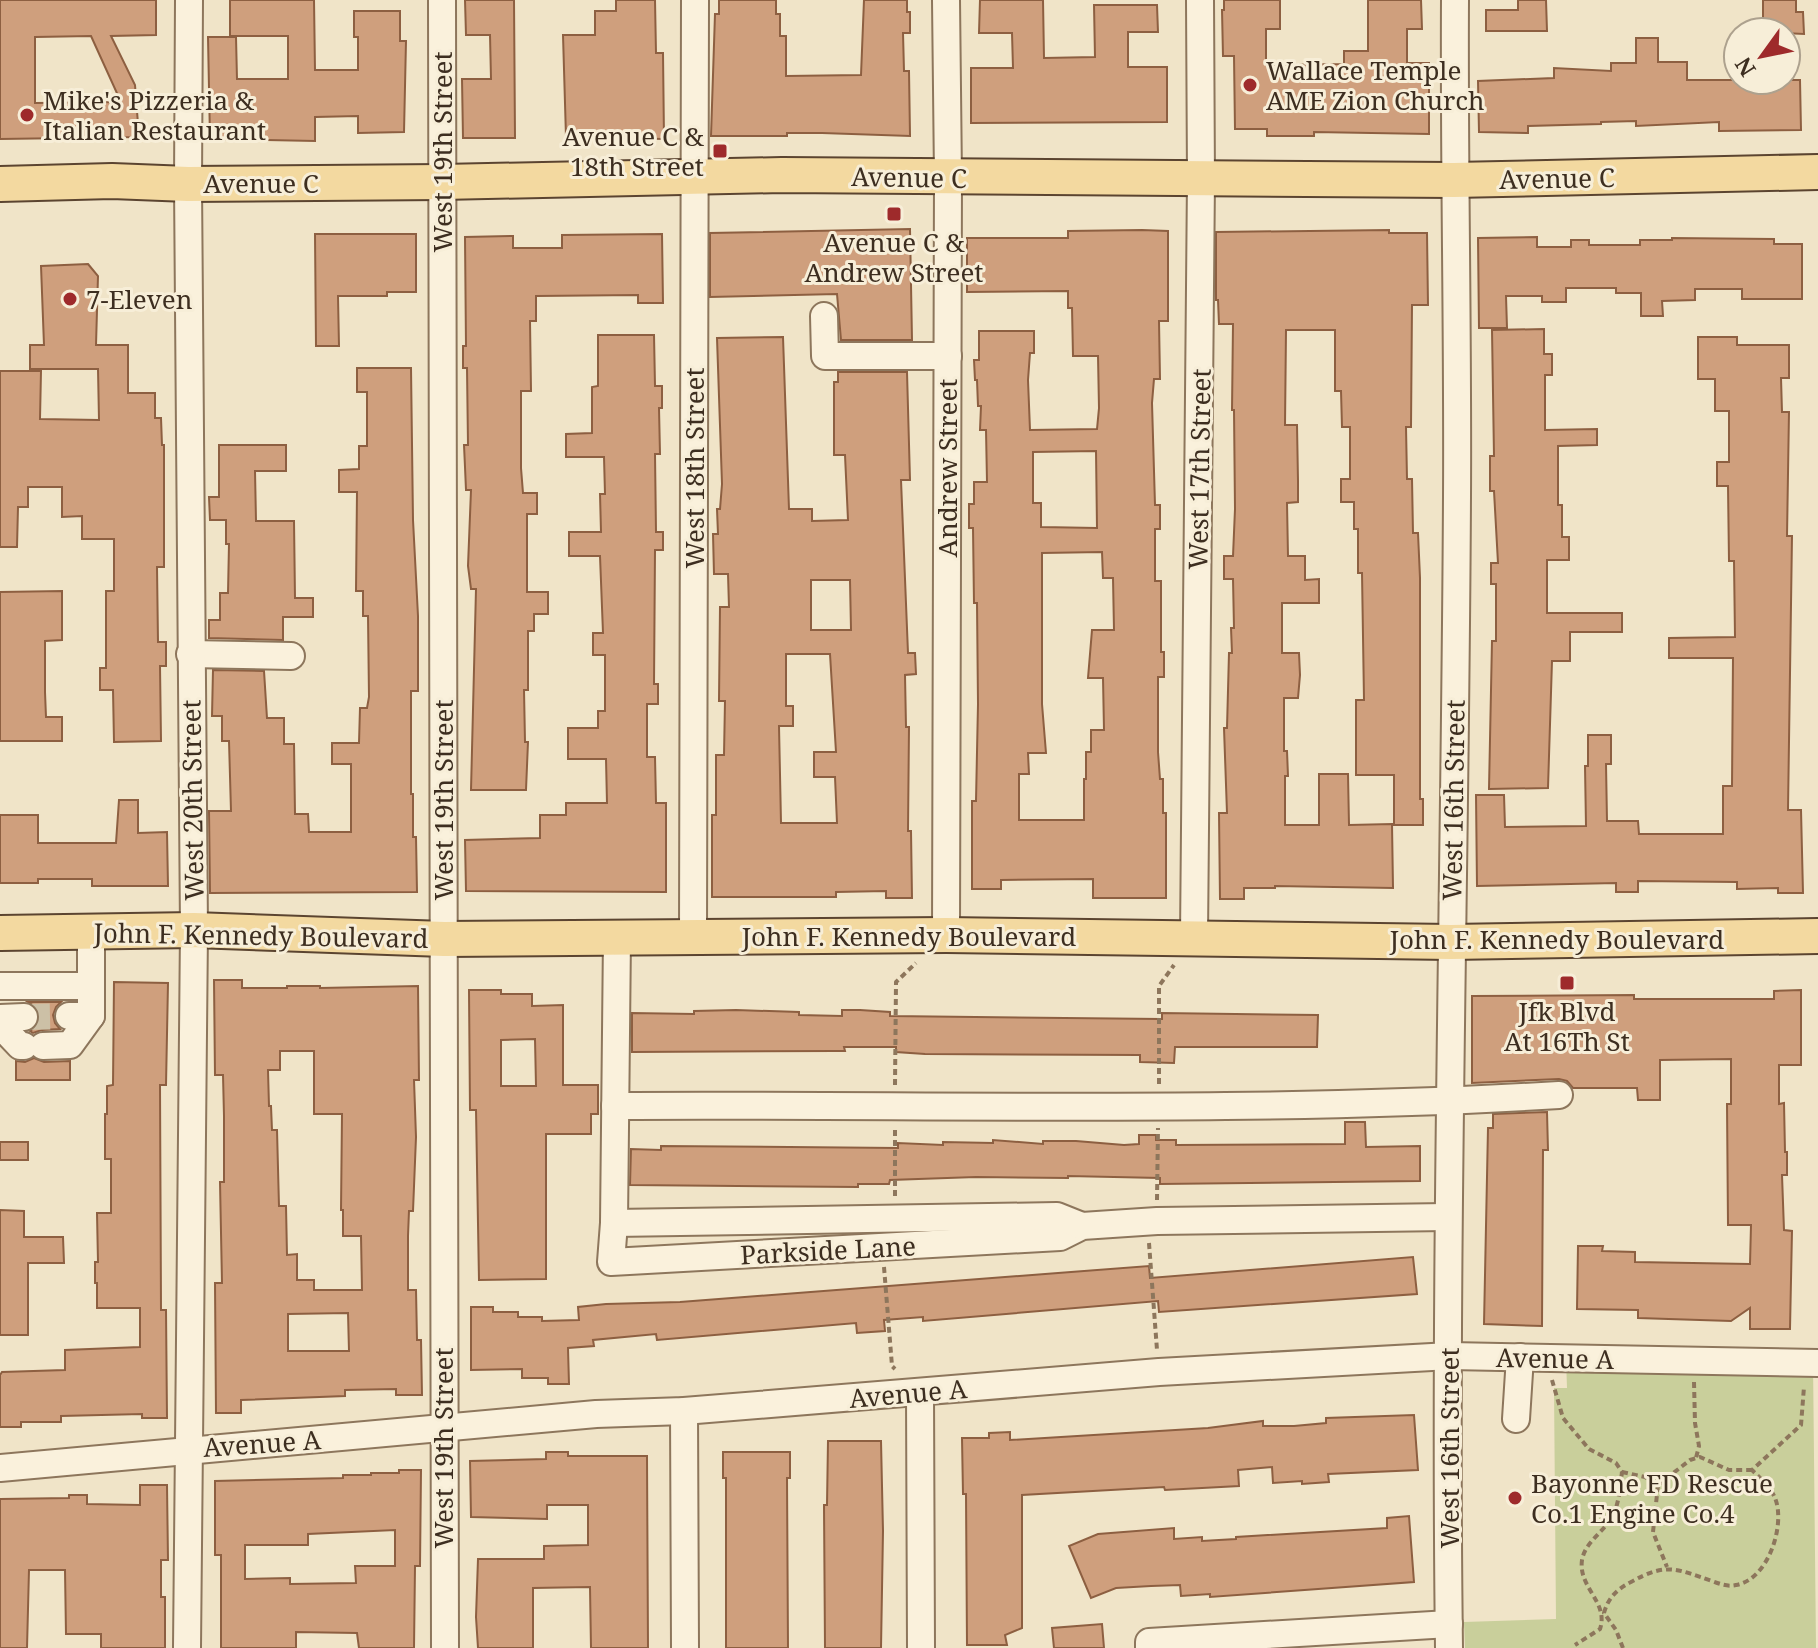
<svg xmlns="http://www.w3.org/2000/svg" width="1818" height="1648" viewBox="0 0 1818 1648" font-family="'Noto Serif',serif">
	<rect width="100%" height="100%" fill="#f0e4c8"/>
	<path fill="#c9cf9b" d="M1566 1359 1813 1361 1816 1648H1465L1464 1622 1556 1619 1554 1388H1567Z"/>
	<g fill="#cf9f7d" stroke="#8d5f41" stroke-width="2" fill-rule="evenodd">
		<path d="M0 0H156V35L111 36 135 85 139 137 0 139ZM91 36 121 102 35 103V37Z"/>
		<path d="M230 0H314L315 70H358V37H354V11H400V41H406L404 132 358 133V116L315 117V141L210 139 208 37H236L237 79H288V36H230Z"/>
		<path d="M465 0H514L515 138H463L462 79H491L490 35H466Z"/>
		<path d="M616 0H655L656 53H663L664 139 566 137 563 35H595V11H616Z"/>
		<path d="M719 0H776V14H780V36H786V76L861 75 864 0H907V12H910V33H903L904 71H909L910 136 822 133H787V136H711L715 14H719Z"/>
		<path d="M980 0H1043L1044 58 1095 57 1094 5H1157L1158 32H1128V67H1167V122L971 123V68H1013L1012 33H979Z"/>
		<path d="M1224 0H1280V29H1266V65L1344 64V51H1368V0H1421L1422 29H1407V63H1429V134L1314 132V136H1267V129H1235L1234 56H1223L1222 10H1224Z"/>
		<path d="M1518 0H1546L1547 31H1486V10H1518Z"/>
		<path d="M1763 0H1796V12H1803L1804 34 1763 32Z"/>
		<path d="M1636 38H1658V62H1687V80H1800L1801 130 1719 131V122L1636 126V121L1601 122V124L1528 126V133L1479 132 1478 81 1554 78V68L1611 71V63H1636Z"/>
		<path d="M910 229 912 340H841L837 294 710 297V233Z"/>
		<path d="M1142 230 1168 231V321H1159L1160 379H1154L1152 403 1155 505H1160V529H1155V581H1161V652H1164V677H1158V752L1160 779H1163V813H1166V898H1093V879L1001 880V889H972V801H976L978 704 977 603H974L973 528H969V504H974V482H987L986 430H980L981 406H978L977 380H975L974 360H979V331H1034V353H1030L1028 380 1030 430 1097 429 1099 408 1098 356H1073L1072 308H1068V291L967 292V238H1068V231ZM1096 451 1097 528 1041 527V503H1033V452ZM1102 552 1103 578H1113L1114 630H1092L1088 678H1103L1104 730H1091V752H1086V779H1084V820H1019V774H1029L1028 753H1046L1042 704V553Z"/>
		<path d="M1389 230V233H1427L1428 305H1412L1411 427H1406L1407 479H1412L1413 533H1418L1420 578V799H1423V825H1394V775H1356V700H1364L1362 573H1358V529H1354V502H1341V479H1350V427H1342L1341 391H1335V330H1286L1285 425H1297L1298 481V502L1287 503 1288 556H1305V580L1319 579V603H1282V653H1299L1300 675 1298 698H1284V751H1287L1288 776H1285V825H1319V774H1348L1349 825 1392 824 1393 888 1275 886V888H1244V899H1220L1219 813H1227L1224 728H1227L1229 653H1232L1231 628H1234L1233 579H1224V556H1233L1235 509 1234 410H1232L1233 324H1219L1218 300H1216V232Z"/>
		<path d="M315 234H416V292H387V296H338L339 346H316Z"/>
		<path d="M662 234 663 303H638V295L536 296V321H530L531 391H521V468L523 493H537V514H527V592H548V614H534V631H528V690H524L525 742H528L526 790H471L476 589H471L468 566 471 490H466L465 467 464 445H468L467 368H463V346H466L465 237 513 236V248H562V235Z"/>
		<path d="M1537 237V247H1571V240H1589V245H1640V240H1672V238L1774 239V244H1802V299H1742V289H1695V300L1662 301 1663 316H1641V293H1616V288H1566V302H1542V296H1506L1507 328H1479L1478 238Z"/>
		<path d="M88 264 98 276 96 345H128V393H155V418H161L162 445H164V567H157L158 642H166V666H160L161 741 114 742 113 690H100V668H106V591H114V539H82V516L62 517V487H28V507H18L17 547H0V371H41L40 419 99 420 98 369H30V345H44L41 266Z"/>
		<path d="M1544 329V354H1552V375H1545V430L1597 429V445L1558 446V505H1562V537H1569V560H1547V613H1622V632H1570V661H1552L1548 788 1489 789 1492 641H1496V584H1491V563H1498L1494 491H1490V456H1494L1492 330Z"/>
		<path d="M598 335H654L655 386H662V408H659L660 454H655L656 532H663V550H655L654 684H658V704H647V757H655L656 803H666V892L466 891 465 840 540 838V815H566V803H607L606 759H568V728H598V711H605V655H593V633H603L600 556H569V532H601L600 494H605L604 457H566V434L592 433V387L598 386Z"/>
		<path d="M783 337 789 509H812V521L848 520 845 455H834V382H838V372H907L910 480H901L908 653H915L916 674 905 675 906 727H909L908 831H911L912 898H886V891L836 892V897H712V815H716V755H724L725 701H719L720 607H729L728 574H714L713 534H718L717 509H720L722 484 717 338ZM811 580H850L851 630H811ZM786 654H830L836 752H814V777H835L837 823H781L779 726H793V706H786Z"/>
		<path d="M1698 337H1737V345H1789V378H1781L1782 412H1789L1787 536H1792L1788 810H1801L1803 893H1778V888L1737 889V882L1638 881V892H1616V883L1477 886 1476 795H1504L1505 827 1586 826 1585 766H1588V735H1611V764H1606L1607 821H1638L1639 834H1723V786H1732L1733 658H1669V638L1735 637 1734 561H1729L1728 486H1717V462H1729V411H1715V379H1698Z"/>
		<path d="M357 368H411L413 520 418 616V691H411V794H413V837H416L417 892 210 893 209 811H231L229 741H222V716H212L213 670 264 671 267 718H284V744H294L295 814H308L309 832H351V764H332V743H359L360 708H367L369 697 368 616H363V591H356L357 492H339V470L359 469V446H367V392H357Z"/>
		<path d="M219 445H286V471H255L256 521H294L295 598H313V617H283V640L209 638V620H220V593H228L229 544H226V520H210L209 497H219Z"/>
		<path d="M62 591V640L45 641V692L46 717H62V741H0V592Z"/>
		<path d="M119 800H138V833L167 832 168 886H92V879H38V883H0V815H38V843H116Z"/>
		<path d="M214 980H242V988H287V986H320V988L418 986 419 1080H414L416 1137 413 1211H409L408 1236V1290H416L417 1340H421L422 1395H396V1389L345 1390V1396L241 1400V1413H216L215 1283H222L220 1182H224V1116L223 1075H215ZM280 1051H314V1114H342L341 1210H343V1236H361L362 1290H314V1280H297V1254L287 1255 286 1206H279L277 1130H272L271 1106H269L268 1070H280ZM348 1313 349 1351H288V1314Z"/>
		<path d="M114 982 168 983 166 1085H160L161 1310H166L167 1418H142V1414L61 1416V1422H21V1427H0V1375L2 1372 65 1370V1350L140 1347V1308H97V1283H95V1262H98L97 1213H111V1159H105V1114H107V1086L113 1085Z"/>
		<path d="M469 990H501V994H532V1006L563 1005V1085H598V1114H591V1134H546V1279L479 1280 476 1110H470ZM535 1039 536 1086H501V1040Z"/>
		<path d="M1801 990V1065H1779V1104L1784 1103 1785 1152H1787V1175H1782L1784 1230 1792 1231 1790 1329H1750V1308L1731 1321 1638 1318V1310L1577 1309 1578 1246H1603L1602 1251 1635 1252V1262L1750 1264 1751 1225H1728L1727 1104H1731V1059L1660 1060V1100H1638L1637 1088H1573L1567 1081 1559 1079 1472 1083V996L1634 995V999H1774V991Z"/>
		<path d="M28 1002H61L56 1007 53 1015 55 1023 60 1029 42 1030 33 1033 30 1031 38 1025 40 1016 37 1008Z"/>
		<path d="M736 1010 799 1012V1015L842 1016V1010H860L890 1012V1016L1162 1019V1013L1318 1015 1317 1047H1175L1174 1063 1140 1062V1055L925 1054 896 1052V1047H844L845 1051H835L632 1052V1013L694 1014V1011Z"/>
		<path d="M34 1058 44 1062 70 1061V1080H16V1061L25 1062Z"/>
		<path d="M1547 1112 1548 1150H1543L1542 1326 1484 1324 1488 1128H1493V1114Z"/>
		<path d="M1345 1122H1365L1366 1147 1420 1146V1181L1160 1184V1178L1068 1176V1178L976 1177 890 1180 889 1184H858V1187L630 1185 631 1149 661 1150V1146L898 1148V1143L943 1145V1142L993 1143V1140L1043 1144V1141H1076L1124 1145 1139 1144V1135H1156V1140H1176V1145L1345 1144Z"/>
		<rect x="0" y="1142" width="28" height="18"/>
		<path d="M0 1210 24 1211V1237H63L64 1263H28V1335H0Z"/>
		<path d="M1413 1257 1417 1294 1159 1312 1158 1301 923 1321V1317L884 1320 885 1331 857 1333 856 1323 657 1340 656 1334 593 1340 594 1346 568 1348 569 1384H548V1378H522V1369L471 1370V1307H493V1312H518V1317H542V1321L579 1320 578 1307 606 1304 680 1302 1149 1266 1150 1278Z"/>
		<path d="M1414 1415 1418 1470 1328 1474 1329 1482 1302 1484V1481L1273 1483 1272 1467 1238 1470 1239 1486 1165 1490 1164 1487 1022 1495V1628L1005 1635 1007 1645H967L966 1494H963L962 1438H989V1433L1010 1432V1440L1208 1428 1263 1421V1426H1294L1326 1423V1418Z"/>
		<path d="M828 1441H881L883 1531 881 1648H825L824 1505H827Z"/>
		<path d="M546 1452H568V1456H647L648 1648H591L590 1587 533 1588V1648H478L476 1617 478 1559H544V1546L588 1545V1505H547V1519L471 1517 470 1461 546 1459Z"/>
		<path d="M723 1452H790V1478H787L788 1648H726V1478H723Z"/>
		<path d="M399 1470H421L420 1566H415L414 1648H359L357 1633 296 1632V1648H221V1555H215V1481L343 1478V1475H371V1473H399ZM395 1530V1566H355L356 1583 290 1584V1578L245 1579V1545H308V1534Z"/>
		<path d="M140 1485H167L168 1560H161V1597H165V1648H101V1634H66L65 1570H29L27 1648H0V1499L69 1498V1495H87V1504L140 1505Z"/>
		<path d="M1409 1516 1414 1582 1210 1597V1594L1181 1596 1180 1585 1151 1586 1116 1588 1091 1598 1069 1546 1098 1534 1174 1528V1539L1202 1537V1541L1236 1539V1537L1387 1528V1518Z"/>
		<path d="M1102 1624 1104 1648H1054L1052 1628Z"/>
	</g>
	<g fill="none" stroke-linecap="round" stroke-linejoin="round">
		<path stroke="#ccc0a6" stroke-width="26" stroke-dasharray="26 13" stroke-linecap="butt" d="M24 1017 69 1016"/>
		<g stroke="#8d765c" stroke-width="30">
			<g id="minor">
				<path d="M442 0 445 1648"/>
				<path d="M824 316 825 356H948"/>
				<path d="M190 654 291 656"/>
				<path d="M946 935 948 177 946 0"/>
				<path d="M617 937 614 1223 611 1262 1060 1237 1082 1226 1157 1221 1447 1217"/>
				<path d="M693 937 695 0"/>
				<path d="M1194 937 1201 179 1200 0"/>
				<path d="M0 986H91"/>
				<path d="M69 1016H91V932"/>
				<path d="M0 1018 24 1017"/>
				<path d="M0 1025 20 1046H24"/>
				<path d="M43 1046 70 1045 91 1016"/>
				<path d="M615 1106C930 1104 1245 1114 1559 1095"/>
				<path d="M614 1223 1057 1216 1082 1226"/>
				<path d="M920 1393 921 1648"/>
				<path d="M684 1411 685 1648"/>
				<path d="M1516 1419 1520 1357"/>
				<path d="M0 1468 596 1414 684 1411 1159 1372 1450 1356 1818 1363"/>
				<path d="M187 1648 194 930 188 184 189 0"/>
				<path d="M1149 1648V1642L1449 1624"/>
				<path d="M1449 1648C1444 1264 1455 881 1457 497 1458 331 1454 166 1455 0"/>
			</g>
		</g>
		<g stroke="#5b4430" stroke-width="38">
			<g id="major">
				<path d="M0 184 112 181 188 184 442 182 782 175 1454 180 1818 172"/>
				<path d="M0 933 194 930 444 939 946 935 1451 942 1818 936"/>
			</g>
		</g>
		<g stroke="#8d765c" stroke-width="4" stroke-dasharray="6 4" stroke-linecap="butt">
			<path d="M1159 1084V986L1174 965"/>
			<path d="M895 1085 896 982 916 963"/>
			<path d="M895 1130V1197"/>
			<path d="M1157 1200 1158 1128"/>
			<path d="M1149 1243 1157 1350"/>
			<path d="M884 1267 892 1366 895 1369"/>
			<path d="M1552 1380 1563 1418 1589 1449 1616 1463 1622 1472C1620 1487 1619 1508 1610 1520 1601 1534 1585 1543 1582 1560 1578 1588 1609 1602 1600 1629L1575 1645"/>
			<path d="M1694 1382 1695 1423 1699 1446 1696 1458"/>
			<path d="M1622 1472 1645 1477 1658 1485 1653 1532 1667 1567"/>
			<path d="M1658 1485 1690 1460 1700 1457 1729 1470H1752"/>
			<path d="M1623 1648 1616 1630 1604 1613C1608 1598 1617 1589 1631 1582 1667 1562 1676 1569 1712 1581 1720 1584 1728 1587 1736 1585 1768 1580 1786 1525 1775 1498 1771 1488 1760 1478 1752 1470L1801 1425 1804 1387"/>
		</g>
		<use href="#minor" stroke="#faf1dc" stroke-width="26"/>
		<use href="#major" stroke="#f3d9a0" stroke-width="34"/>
	</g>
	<g fill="#9e2a2b" stroke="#f7eed8" stroke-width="3">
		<circle cx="1250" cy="85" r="8"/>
		<circle cx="27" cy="115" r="8"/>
		<rect x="712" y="143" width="16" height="16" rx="4"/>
		<rect x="886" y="206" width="16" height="16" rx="4"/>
		<circle cx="70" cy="299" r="8"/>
		<rect x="1559" y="975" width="16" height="16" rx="4"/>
		<circle cx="1515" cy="1498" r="8"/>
	</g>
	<g text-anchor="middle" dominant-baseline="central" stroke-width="6" stroke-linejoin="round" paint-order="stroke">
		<g font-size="26" fill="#3d2e20" stroke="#f7eed8" text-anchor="start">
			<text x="1266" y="70">Wallace Temple<tspan x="1266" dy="30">AME Zion Church</tspan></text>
			<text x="43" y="100">Mike's Pizzeria &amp;<tspan x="43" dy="30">Italian Restaurant</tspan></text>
			<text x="704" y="136" text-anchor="end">Avenue C &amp;<tspan x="704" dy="30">18th Street</tspan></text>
			<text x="894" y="242" text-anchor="middle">Avenue C &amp;<tspan x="894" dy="30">Andrew Street</tspan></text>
			<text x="86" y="299">7-Eleven</text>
			<text x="1567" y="1011" text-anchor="middle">Jfk Blvd<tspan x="1567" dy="30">At 16Th St</tspan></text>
			<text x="1531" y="1483">Bayonne FD Rescue<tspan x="1531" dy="30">Co.1 Engine Co.4</tspan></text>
		</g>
		<g font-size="26" fill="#3d2e20" stroke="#f7eed8">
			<text transform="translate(442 152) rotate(-90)">West 19th Street</text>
			<text transform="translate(909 177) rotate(1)">Avenue C</text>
			<text transform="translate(1557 178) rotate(-1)">Avenue C</text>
			<text x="261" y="183">Avenue C</text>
			<text transform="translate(694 468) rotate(-90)">West 18th Street</text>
			<text transform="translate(947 468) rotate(-90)">Andrew Street</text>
			<text transform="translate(1199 469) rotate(-89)">West 17th Street</text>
			<text transform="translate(192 800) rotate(-91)">West 20th Street</text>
			<text transform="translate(443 800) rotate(-90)">West 19th Street</text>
			<text transform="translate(1453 800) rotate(-89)">West 16th Street</text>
			<text transform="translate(261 935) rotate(1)">John F. Kennedy Boulevard</text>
			<text x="909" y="936">John F. Kennedy Boulevard</text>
			<text x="1557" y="939">John F. Kennedy Boulevard</text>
			<text transform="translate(828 1250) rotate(-3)">Parkside Lane</text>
			<text transform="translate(1555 1358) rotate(1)">Avenue A</text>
			<text transform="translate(908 1393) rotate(-5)">Avenue A</text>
			<text transform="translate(262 1443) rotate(-4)">Avenue A</text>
			<text transform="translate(443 1448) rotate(-90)">West 19th Street</text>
			<text transform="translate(1449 1448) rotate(-90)">West 16th Street</text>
		</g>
	</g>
	<g transform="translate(1762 56) rotate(237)"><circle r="38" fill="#f7eed8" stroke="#ada18e" stroke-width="2"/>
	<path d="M0-6L14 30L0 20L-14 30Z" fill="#9e2a2b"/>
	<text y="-12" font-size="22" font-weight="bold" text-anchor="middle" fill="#3d2e20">N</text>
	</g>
</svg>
